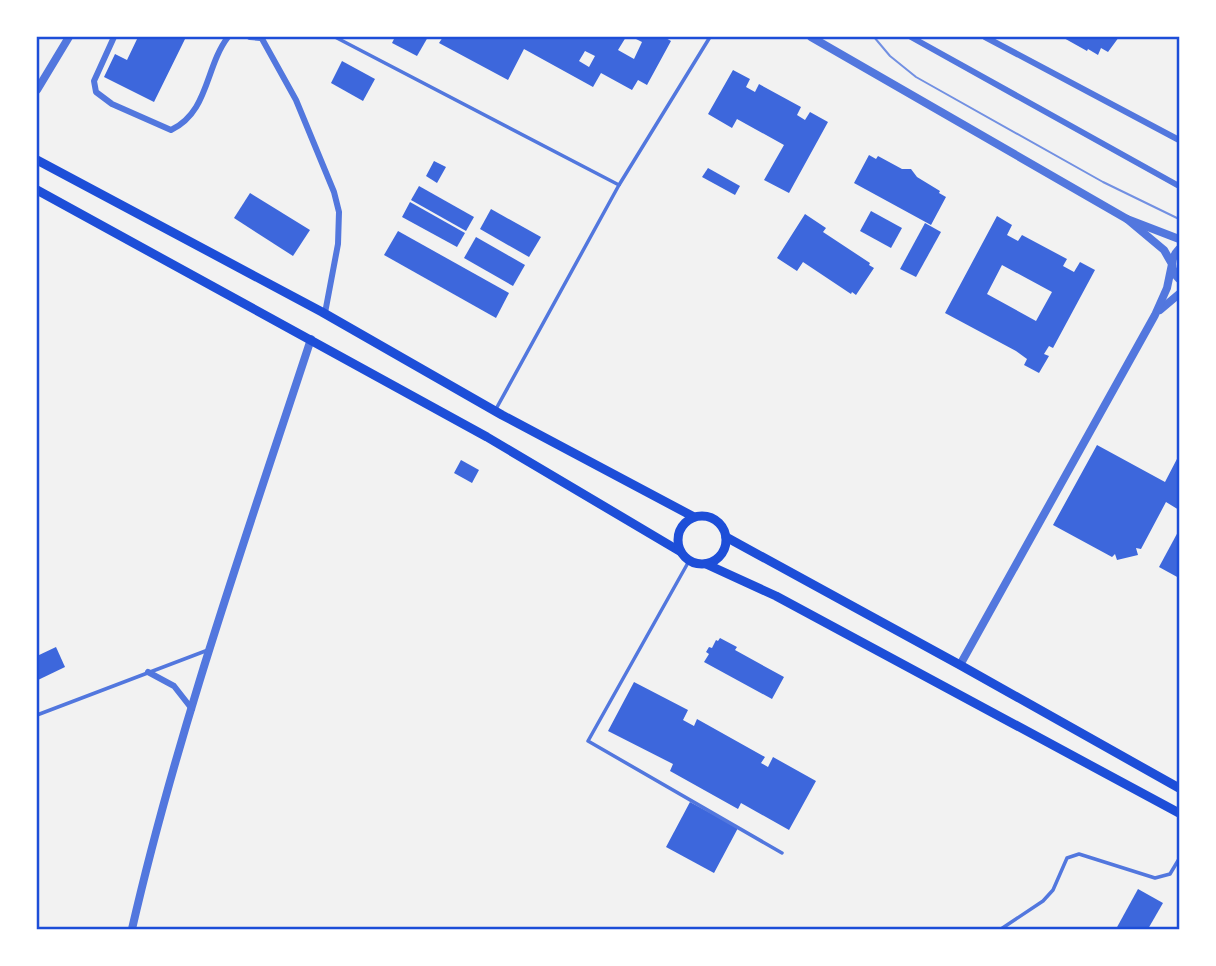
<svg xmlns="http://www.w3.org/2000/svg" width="1216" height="966" viewBox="0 0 1216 966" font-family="'Source Serif 4',serif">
	<rect width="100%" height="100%" fill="#f2f2f2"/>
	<g fill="#3d67dc" fill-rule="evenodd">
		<path d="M138 37H186L154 102 104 77 115 54 127 60Z"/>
		<path d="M395 37H428L417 56 392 43Z"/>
		<path d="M443 37H626L618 50 634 59 642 42 632 37H664L671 41 647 85 638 80 632 90 601 73 593 87 524 49 508 80 439 43ZM585 51 595 56 589 67 579 61Z"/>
		<path d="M1062 37H1119L1108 52 1101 48 1098 55 1088 49 1087 51Z"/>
		<path d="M342 61 375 79 363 101 331 83Z"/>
		<path d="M733 70 750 79 746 87 755 92 759 84 801 107 797 115 805 120 810 112 828 122 789 193 764 180 784 145 737 119 732 128 708 114Z"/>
		<path d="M869 155 876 159 878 156 902 169H911L917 177 940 191 939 193 946 197 931 225 854 183Z"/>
		<path d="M434 161 446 167 437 183 426 176Z"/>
		<path d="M708 168 740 186 735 195 702 177Z"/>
		<path d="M419 186 474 217 466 231 411 200Z"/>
		<path d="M250 193 310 230 293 256 234 218Z"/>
		<path d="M410 202 465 233 457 247 402 217Z"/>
		<path d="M491 209 541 237 529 257 480 229Z"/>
		<path d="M871 211 902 228 891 248 860 231Z"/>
		<path d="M805 214 826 228 823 232 870 263 869 265 874 268 856 295 852 292 851 294 803 262 797 271 777 258Z"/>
		<path d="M997 216 1012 225 1007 235 1018 241 1022 235 1067 259 1063 266 1074 272 1080 262 1095 270 1053 348 1049 346 1044 354 1049 356 1039 373 1024 365 1027 359 1016 351 945 313ZM1002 265 1052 292 1036 321 987 294Z"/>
		<path d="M925 223 941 232 916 277 900 269Z"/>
		<path d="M398 231 509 293 496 318 384 255Z"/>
		<path d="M476 237 525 265 513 286 464 258Z"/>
		<path d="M1097 445 1165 482 1179 455V510L1166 502 1141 549 1136 548 1138 555 1117 560 1115 554 1112 557 1053 525Z"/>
		<path d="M461 460 479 470 472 483 454 473Z"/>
		<path d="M1179 530V578L1159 567Z"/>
		<path d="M720 638 737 647 735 650 784 677 772 699 704 662 709 654 706 652 709 647 712 648 716 640 718 641Z"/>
		<path d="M56 647 65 667 38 680 37 656Z"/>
		<path d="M634 682 688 710 683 720 694 726 697 719 765 757 761 763 768 767 773 757 816 781 789 830 741 803 738 809 670 771 673 764 608 731Z"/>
		<path d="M690 802 738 828 714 873 666 847Z"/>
		<path d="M1138 889 1163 903 1148 929H1116Z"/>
	</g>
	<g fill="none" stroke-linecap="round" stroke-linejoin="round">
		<g stroke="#5277de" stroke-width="3.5">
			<path d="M335 37 619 185"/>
			<path d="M496 409 619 185 710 37"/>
			<path d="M689 561 588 741 782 853"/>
			<path d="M37 715 208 650"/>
			<path d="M1001 929 1043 901 1053 890 1067 858 1079 854 1155 878 1170 874 1179 859"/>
		</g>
		<g stroke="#5277de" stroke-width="6">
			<path d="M114 37 94 81 96 92 112 104 171 130C209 112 205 67 228 37"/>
			<path d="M250 37 260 38"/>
			<path d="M261 37 296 100 334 192 339 212 338 244 325 313"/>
			<path d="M911 37 1179 186"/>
			<path d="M985 37 1179 140"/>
			<path d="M148 672 174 686 192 709"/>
		</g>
		<g stroke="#5277de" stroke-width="8">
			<path d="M811 37 1127 219 1179 239"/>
			<path d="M37 90 69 37"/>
			<path d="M1179 249C1170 258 1170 270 1179 279"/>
			<path d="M1160 310 1179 294"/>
			<path d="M960 665 1155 315 1167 288 1172 264 1164 250 1127 219"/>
			<path d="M132 929C178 729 247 534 311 339"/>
		</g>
		<g stroke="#1d4ed8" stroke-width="9">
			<path d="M37 160 322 312 502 415 694 517"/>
			<path d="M37 190 487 437 681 552"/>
			<circle cx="702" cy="540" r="24"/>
			<path d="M726 537 960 665 1179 788"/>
			<path d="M706 564 776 596 1179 813"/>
		</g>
		<path stroke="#7290e2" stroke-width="2" d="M874 37 890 56 916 77 1103 182 1179 219"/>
	</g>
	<rect width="1216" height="966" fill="none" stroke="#ffffff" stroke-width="77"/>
	<rect x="38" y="38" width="1140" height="890" fill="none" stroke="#1d4ed8" stroke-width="2.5"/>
</svg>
